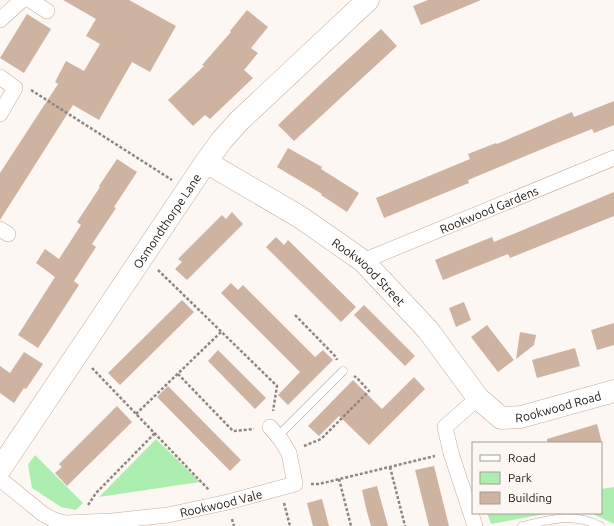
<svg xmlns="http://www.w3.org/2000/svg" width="614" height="526" viewBox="0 0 614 526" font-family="Ubuntu,sans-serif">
	<rect width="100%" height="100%" fill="#fdf7f3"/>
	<g fill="#aceeaf">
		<path d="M156 439 200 482 99 497Z"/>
		<path d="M35 455 83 503 76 510 61 507 32 488 28 465Z"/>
		<path d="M614 487V524L591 513H587H601V489Z"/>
		<path d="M487 513H550L491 524Z"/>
	</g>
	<g fill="#cdb3a0">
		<path d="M63 0H129L176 26 150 72 132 62 99 120 73 105 0 220V173L58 84 55 82 66 61 84 71 100 44 86 36 96 19Z"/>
		<path d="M428 0H481L421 25 413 6Z"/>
		<path d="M247 10 268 27 251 48 258 53 244 70 253 78 210 119 205 115 193 126 168 100 204 66 202 65 231 32 230 31Z"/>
		<path d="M27 14 51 29 24 73 0 58Z"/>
		<path d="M381 29 397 46 346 93 294 141 278 125 322 83Z"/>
		<path d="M614 101V125L594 133 592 129 552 145 468 180 469 183 384 218 376 198 470 159 468 154 496 143 497 144 572 112 574 117Z"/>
		<path d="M288 148 322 167 321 169 359 193 347 212 321 195 322 194 277 167Z"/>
		<path d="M117 159 137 172 114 207 116 208 92 244 96 247 74 281 79 285 38 348 18 335 55 277 36 263 45 249 59 259 81 225 77 222 100 187 99 186Z"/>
		<path d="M614 192V216L510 258 508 254 443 280 435 260 492 237 494 242Z"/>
		<path d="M232 212 243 224 187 280 175 269 182 262 178 259 222 215 226 219Z"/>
		<path d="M276 237 284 245 288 240 356 307 341 322 266 247Z"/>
		<path d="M231 283 238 290 243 285 315 357 323 350 333 360 288 405 278 395 300 372 221 293Z"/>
		<path d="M182 300 194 312 120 385 108 373Z"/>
		<path d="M464 302 471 320 456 327 449 308Z"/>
		<path d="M364 305 415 356 405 366 354 315Z"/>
		<path d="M614 323V345L597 350 591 330Z"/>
		<path d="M487 325 514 360 498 372 471 337Z"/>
		<path d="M520 332 536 335 534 345 516 359Z"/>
		<path d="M575 348 580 366 537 378 532 360Z"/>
		<path d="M218 350 266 398 255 409 208 361Z"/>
		<path d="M24 352 43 364 26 389 24 388 14 403 0 393V366L10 373Z"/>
		<path d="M414 377 425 389 369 445 339 416 319 436 308 426 353 380 382 409Z"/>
		<path d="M168 386 241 460 230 471 157 397Z"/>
		<path d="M117 406 132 422 67 486 55 473 62 467 59 464Z"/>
		<path d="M597 424 602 443H547V439Z"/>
		<path d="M434 466 449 526H429L415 470Z"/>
		<path d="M377 486 383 508 388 526H371L367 512 362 490Z"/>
		<path d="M322 499 329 526H313L307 503Z"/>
	</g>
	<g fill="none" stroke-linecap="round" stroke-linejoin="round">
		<g stroke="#c5ab98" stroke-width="9">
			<g id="lane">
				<path d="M278 436 343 371"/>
				<path d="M522 526C549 520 573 512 600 526"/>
			</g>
		</g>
		<g stroke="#c5ab98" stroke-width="16">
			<g id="street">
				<path d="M30 0 47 11"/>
				<path d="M0 20 22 0"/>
				<path d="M0 77 15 88 0 114"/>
				<path d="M0 229 8 234"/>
				<path id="s1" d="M363 261 614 158"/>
				<path id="s2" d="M0 479 43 514 54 520 65 523 112 521 168 515 228 502 295 484 289 453 281 440 270 427"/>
				<path d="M475 526 451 453 445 427 478 398"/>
			</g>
		</g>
		<g stroke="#c5ab98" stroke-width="23">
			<g id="secondary">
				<path id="s3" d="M206 162 300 217 363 261 428 330 478 398 501 418 521 417 614 391"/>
				<path id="s4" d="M0 469 206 162 222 140 239 121 368 0"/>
			</g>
		</g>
		<g stroke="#8e8781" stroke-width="2.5" stroke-dasharray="3 2" stroke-linecap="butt">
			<path d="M31 90 172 180"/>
			<path d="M158 270 277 386 273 411"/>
			<path d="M295 315 335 356 337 360"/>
			<path d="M92 368 209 490"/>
			<path d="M178 374 233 431 254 429"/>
			<path d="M136 414 221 332"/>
			<path d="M304 446 321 439 369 391 357 378 354 376"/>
			<path d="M390 467 405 526"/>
			<path d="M339 479 351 526"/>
			<path d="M311 484H319L435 456"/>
			<path d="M284 503 290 526"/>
			<path d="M88 505 96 493 155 433"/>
			<path d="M232 519 234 526"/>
		</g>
		<use href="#lane" stroke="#fff" stroke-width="8"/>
		<use href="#street" stroke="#fff" stroke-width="15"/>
		<use href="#secondary" stroke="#fff" stroke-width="22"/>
	</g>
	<g text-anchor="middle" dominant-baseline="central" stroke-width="3" stroke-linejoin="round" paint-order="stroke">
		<g font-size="12" fill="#1e150e" stroke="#fdf7f3">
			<text stroke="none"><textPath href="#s1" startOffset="136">Rookwood Gardens</textPath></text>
			<text stroke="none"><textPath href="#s4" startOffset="299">Osmondthorpe Lane</textPath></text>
			<text stroke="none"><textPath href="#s3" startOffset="197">Rookwood Street</textPath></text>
			<text stroke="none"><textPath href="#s3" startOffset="454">Rookwood Road</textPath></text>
			<text stroke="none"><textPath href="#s2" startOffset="237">Rookwood Vale</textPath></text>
		</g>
	</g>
	<rect x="472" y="442" width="130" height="72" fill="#fdf7f3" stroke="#a49d97"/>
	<rect x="480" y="455" width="20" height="6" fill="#ffffff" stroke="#a49d97"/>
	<text x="508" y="462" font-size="12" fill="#1e150e">Road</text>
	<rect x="480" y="472" width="20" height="12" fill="#aceeaf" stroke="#a49d97"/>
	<text x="508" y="482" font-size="12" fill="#1e150e">Park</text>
	<rect x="480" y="492" width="20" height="12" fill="#cdb3a0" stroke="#a49d97"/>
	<text x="508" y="502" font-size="12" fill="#1e150e">Building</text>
</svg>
